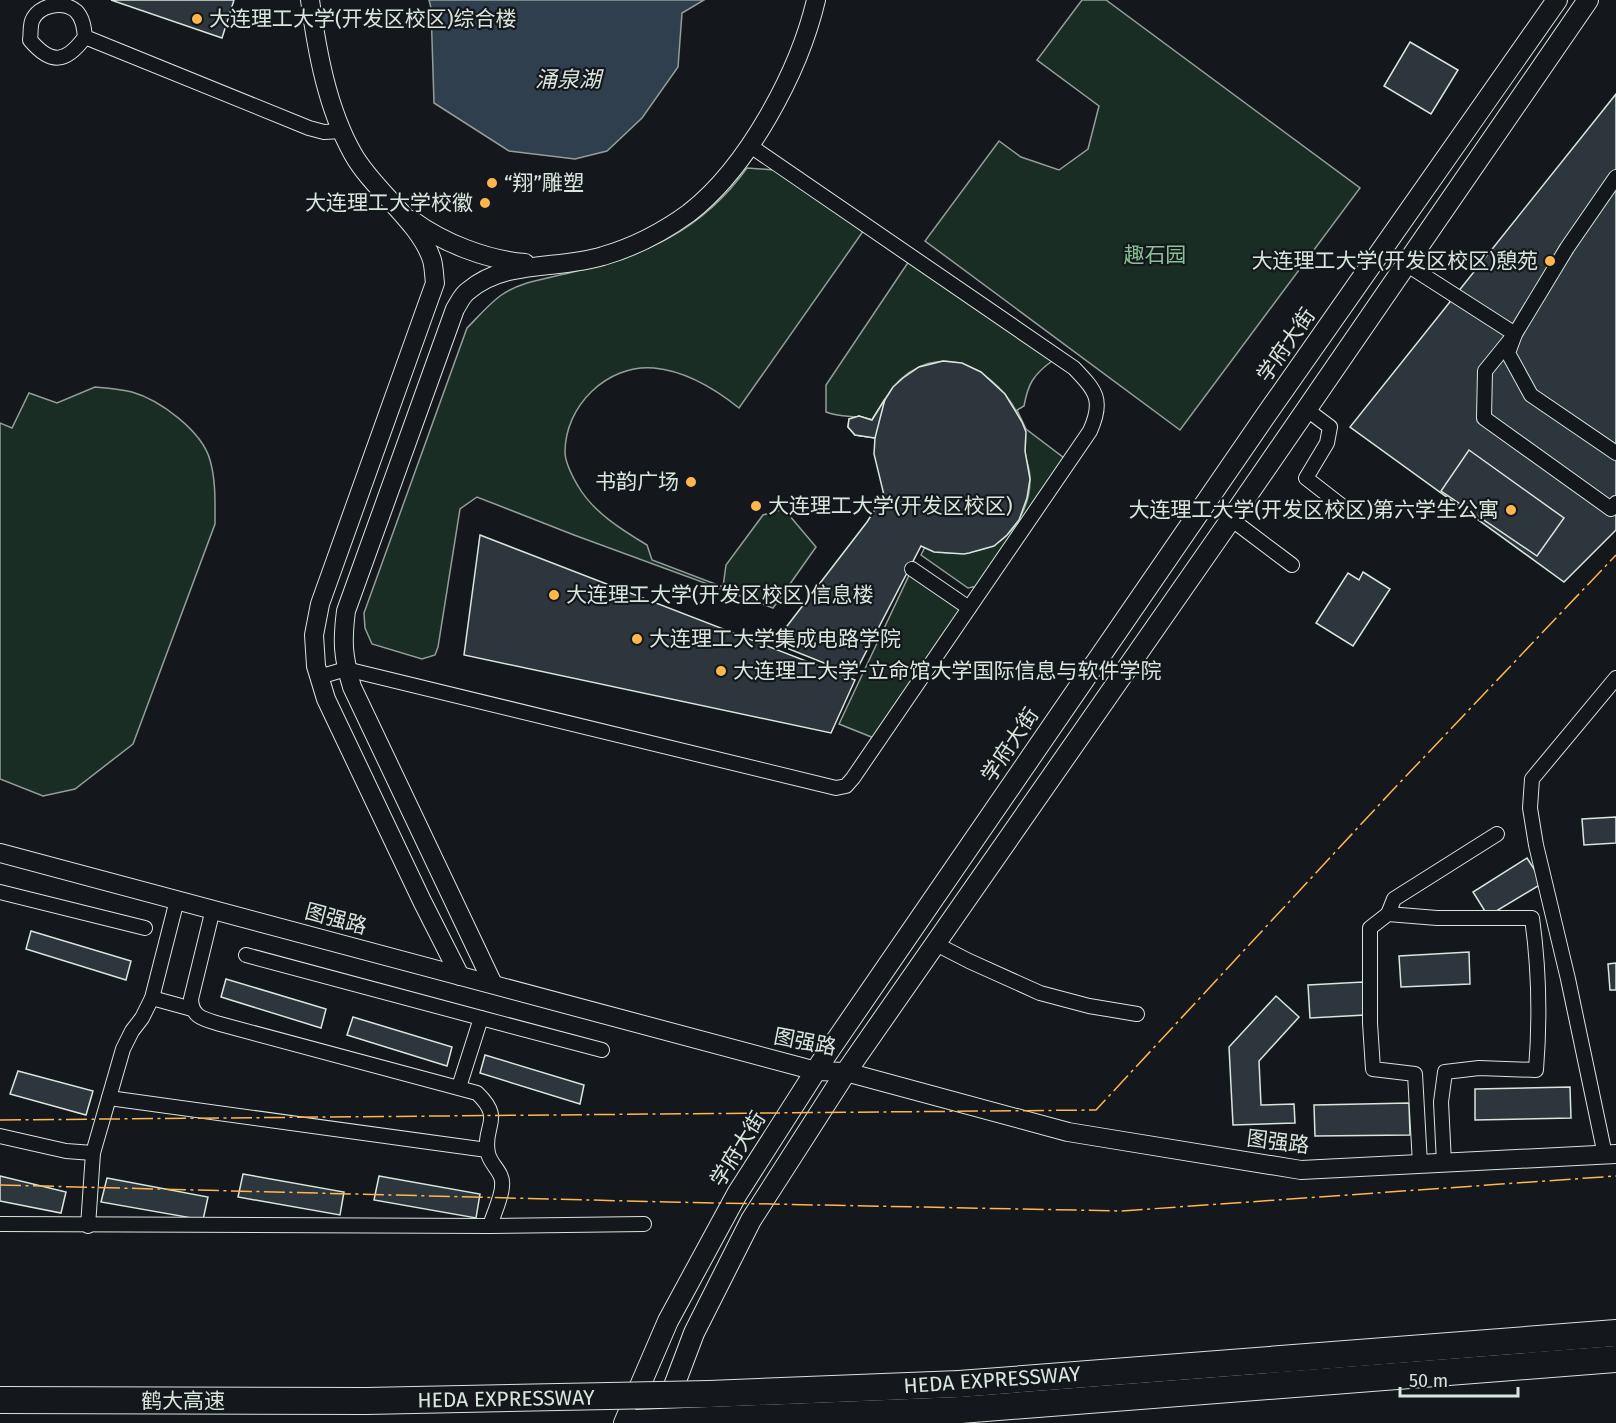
<svg xmlns="http://www.w3.org/2000/svg" width="1616" height="1423" viewBox="0 0 1616 1423" font-family="'Fira Sans','Noto Sans SC',sans-serif">
	<rect width="100%" height="100%" fill="#14181c"/>
	<g fill="#1a2d24" stroke="#939e99" stroke-width="1.5">
		<path d="M1082 0H1106L1360 188 1180 430 925 241 999 141 1021 157 1059 170 1088 149 1099 106 1037 60Z"/>
		<path d="M747 168 775 170 864 230 739 408C714 388 686 371 654 368 607 364 565 406 565 452 565 462 573 478 578 486 593 512 622 530 647 545L652 560 723 587 726 565 763 515 784 509 816 547 773 608 574 535 477 497 460 509 438 647 435 655 422 659 372 644 365 628 364 613 467 328C477 318 488 305 500 296 521 281 545 279 569 273 644 255 701 232 747 168Z"/>
		<path d="M911 258 1050 354 1052 361C1033 375 1028 384 1024 406L1017 410 1026 429 1068 461 978 586 968 588 921 555 925 547C944 556 964 554 983 549 1011 542 1031 507 1030 478 1030 469 1026 461 1025 452 1025 444 1027 436 1024 429 1008 379 948 336 901 379 889 390 881 406 872 420 857 415 841 418 826 412V385Z"/>
		<path d="M95 387C107 388 121 389 132 392 160 400 202 431 210 460 216 481 215 503 215 524L133 744 75 789 43 796 0 779V423L12 428 29 393 57 403Z"/>
		<path d="M912 569 959 605 961 612 874 738 839 724Z"/>
	</g>
	<path fill="#2f3f4d" stroke="#939e99" stroke-width="1.5" d="M429 0H704L682 13 678 67 642 118 607 151 575 159 509 151 434 103 431 8Z"/>
	<g fill="#2c363c" stroke="#d8e6dc" stroke-width="1.5">
		<path d="M111 0H234L222 38Z"/>
		<path d="M1410 42 1458 70 1431 114 1384 86Z"/>
		<path d="M1616 94V530L1564 582 1350 427Z"/>
		<path d="M943 361 962 363 981 372 1005 394 1022 422 1026 432 1025 451 1030 479 1027 498 1019 520 1007 535 994 546 969 553 964 554 934 552 921 546 854 675 774 643 867 522 884 495 874 454 875 438 855 435 848 427 849 419 859 416 872 420 893 387 903 378 919 367Z"/>
		<path d="M885 399 875 438 855 435 848 427 849 419 859 416 872 420Z"/>
		<path d="M1469 450 1564 518 1537 556 1441 491Z"/>
		<path d="M480 535 855 680 831 733 464 655Z"/>
		<path d="M1363 572 1390 589 1353 646 1316 623 1348 573 1359 580Z"/>
		<path d="M1616 817V843L1584 845 1582 819Z"/>
		<path d="M1527 858 1543 883 1488 916 1473 892Z"/>
		<path d="M31 931 131 961 126 980 26 949Z"/>
		<path d="M1469 952 1470 984 1401 987 1399 956Z"/>
		<path d="M1616 963V990H1610L1608 964Z"/>
		<path d="M226 979 326 1009 321 1028 221 997Z"/>
		<path d="M1363 982 1365 1015 1310 1018 1308 985Z"/>
		<path d="M1276 996 1299 1017 1259 1061 1261 1105 1294 1104 1295 1123 1233 1125 1229 1047Z"/>
		<path d="M353 1017 452 1047 447 1066 347 1035Z"/>
		<path d="M485 1055 584 1085 580 1104 480 1073Z"/>
		<path d="M18 1071 93 1091 86 1115 10 1094Z"/>
		<path d="M1570 1087 1571 1118 1475 1120V1089Z"/>
		<path d="M1409 1103 1410 1135 1315 1136 1314 1105Z"/>
		<path d="M243 1174 344 1192 340 1215 238 1197Z"/>
		<path d="M0 1176 66 1192 61 1213 0 1201Z"/>
		<path d="M379 1176 480 1194 476 1218 374 1200Z"/>
		<path d="M107 1178 208 1197 203 1220 101 1202Z"/>
	</g>
	<g fill="none" stroke-linecap="round" stroke-linejoin="round">
		<g stroke="#d8e6dc" stroke-width="16">
			<g id="minor">
				<path d="M85 37C66 63 51 65 30 40 31 34 30 27 32 21 38 5 63 0 76 11 83 18 84 28 85 37L309 128 324 132 343 131"/>
				<path d="M1616 177 1567 248 1515 334 1508 353 1531 395 1616 453"/>
				<path d="M1406 264 1515 334 1485 371 1484 418 1611 509 1616 503"/>
				<path d="M1306 409 1330 427 1327 443 1306 478 1351 513"/>
				<path d="M1231 519 1292 565"/>
				<path d="M912 569 969 608"/>
				<path d="M319 677 346 669 836 788 846 786 853 778 1090 431C1104 400 1096 391 1074 368L749 145"/>
				<path d="M0 892 145 928"/>
				<path d="M213 909 191 999C192 1018 204 1019 220 1024L477 1093C505 1120 482 1125 488 1153 490 1165 504 1172 502 1186 502 1197 493 1215 490 1226"/>
				<path d="M1388 914 1394 899 1497 834"/>
				<path d="M936 944 969 961 1040 993 1089 1006 1137 1014"/>
				<path d="M246 955 481 1018 459 1087"/>
				<path d="M152 998 192 1009"/>
				<path d="M481 1018 602 1050"/>
				<path d="M109 1098 487 1150"/>
				<path d="M0 1136 66 1151 93 1153 123 1049 132 1031 142 1018 152 998 177 900"/>
				<path d="M1605 1155 1568 979 1536 845 1530 808 1532 779 1616 678"/>
				<path d="M1420 1164 1415 1074 1373 1069 1370 1023V928L1388 914 1437 918H1532C1539 968 1540 1020 1536 1070L1479 1068 1445 1072 1441 1102 1444 1163"/>
				<path d="M0 1224 490 1226 644 1224"/>
				<path d="M88 1226 93 1153"/>
			</g>
		</g>
		<g stroke="#d8e6dc" stroke-width="20">
			<g id="tertiary">
				<path d="M310 0C317 51 327 108 353 154 373 190 420 222 432 260 434 267 434 276 435 283L320 604 314 635 316 666 326 699 422 901 460 976"/>
				<path d="M412 220C443 243 487 260 525 263"/>
				<path d="M0 853 816 1071 846 1072 1068 1132 1301 1170 1616 1154"/>
				<path d="M493 984 352 687C343 657 342 642 346 611L455 309C459 303 462 295 468 291 505 259 559 270 603 256 634 247 663 232 689 213 748 167 799 72 816 0"/>
			</g>
		</g>
		<g stroke="#d8e6dc" stroke-width="22">
			<g id="secondary">
				<path d="M624 1423 668 1321 737 1194 822 1061 1266 415 1557 0"/>
				<path d="M660 1423 694 1333 751 1220 846 1072 1231 519 1588 0"/>
			</g>
		</g>
		<g stroke="#d8e6dc" stroke-width="28">
			<g id="motorway">
				<path d="M959 1384 1616 1333"/>
				<path d="M0 1400 366 1401"/>
				<path d="M960 1410 1616 1359"/>
			</g>
		</g>
		<use href="#minor" stroke="#14181c" stroke-width="14"/>
		<use href="#tertiary" stroke="#14181c" stroke-width="18"/>
		<use href="#secondary" stroke="#14181c" stroke-width="20"/>
		<use href="#motorway" stroke="#14181c" stroke-width="26"/>
		<g stroke="#d8e6dc" stroke-width="28" stroke-linecap="butt">
			<g id="motorway-bridge">
				<path d="M366 1401 709 1394 959 1384"/>
				<path d="M636 1423 960 1410"/>
			</g>
		</g>
		<use href="#motorway-bridge" stroke="#14181c" stroke-width="26"/>
		<g stroke="#ffb74d" stroke-width="1.5" stroke-dasharray="21 4.5 3 4.5" stroke-linecap="butt">
			<path d="M0 1120 1096 1110 1390 793 1616 555"/>
			<path d="M0 1185 668 1202 1121 1211 1616 1176"/>
		</g>
	</g>
	<g fill="#ffb74d" stroke="#14181c" stroke-width="2">
		<circle cx="197" cy="19" r="6"/>
		<circle cx="492" cy="183" r="6"/>
		<circle cx="485" cy="203" r="6"/>
		<circle cx="1550" cy="261" r="6"/>
		<circle cx="691" cy="482" r="6"/>
		<circle cx="756" cy="506" r="6"/>
		<circle cx="1511" cy="510" r="6"/>
		<circle cx="554" cy="595" r="6"/>
		<circle cx="637" cy="639" r="6"/>
		<circle cx="721" cy="671" r="6"/>
	</g>
	<g text-anchor="middle" dominant-baseline="central" stroke-width="4.5" stroke-linejoin="round" paint-order="stroke">
		<g font-size="21" fill="#d8e6dc" stroke="#14181c" text-anchor="start">
			<text x="209" y="19">大连理工大学(开发区校区)综合楼</text>
			<text x="504" y="183">“翔”雕塑</text>
			<text x="473" y="203" text-anchor="end">大连理工大学校徽</text>
			<text x="1538" y="261" text-anchor="end">大连理工大学(开发区校区)憩苑</text>
			<text x="679" y="482" text-anchor="end">书韵广场</text>
			<text x="768" y="506">大连理工大学(开发区校区)</text>
			<text x="1499" y="510" text-anchor="end">大连理工大学(开发区校区)第六学生公寓</text>
			<text x="566" y="595">大连理工大学(开发区校区)信息楼</text>
			<text x="649" y="639">大连理工大学集成电路学院</text>
			<text x="733" y="671">大连理工大学-立命馆大学国际信息与软件学院</text>
		</g>
		<g font-size="21" fill="#8ac095" stroke="#14181c">
			<text x="1155" y="255">趣石园</text>
		</g>
		<g font-size="21" fill="#d8e6dc" stroke="#14181c">
			<text transform="translate(1286 345) rotate(-55)">学府大街</text>
			<text transform="translate(1010 745) rotate(-56)">学府大街</text>
			<text transform="translate(336 919) rotate(15)">图强路</text>
			<text transform="translate(805 1042) rotate(11)">图强路</text>
			<text transform="translate(1278 1142) rotate(7)">图强路</text>
			<text transform="translate(738 1149) rotate(-58)">学府大街</text>
			<text transform="translate(992 1380) rotate(-4)">HEDA EXPRESSWAY</text>
			<text transform="translate(506 1399) rotate(-1)">HEDA EXPRESSWAY</text>
			<text x="183" y="1401">鹤大高速</text>
		</g>
		<g font-size="22" font-style="italic" fill="#d8e6dc" stroke="#14181c">
			<text x="568" y="79">涌泉湖</text>
		</g>
	</g>
	<path d="M1400 1387v9h118v-9" fill="none" stroke="#d8e6dc" stroke-width="3"/>
	<text x="1409" y="1387" font-size="18" fill="#d8e6dc" stroke="#14181c" stroke-width="4.5" paint-order="stroke">50 m</text>
</svg>
